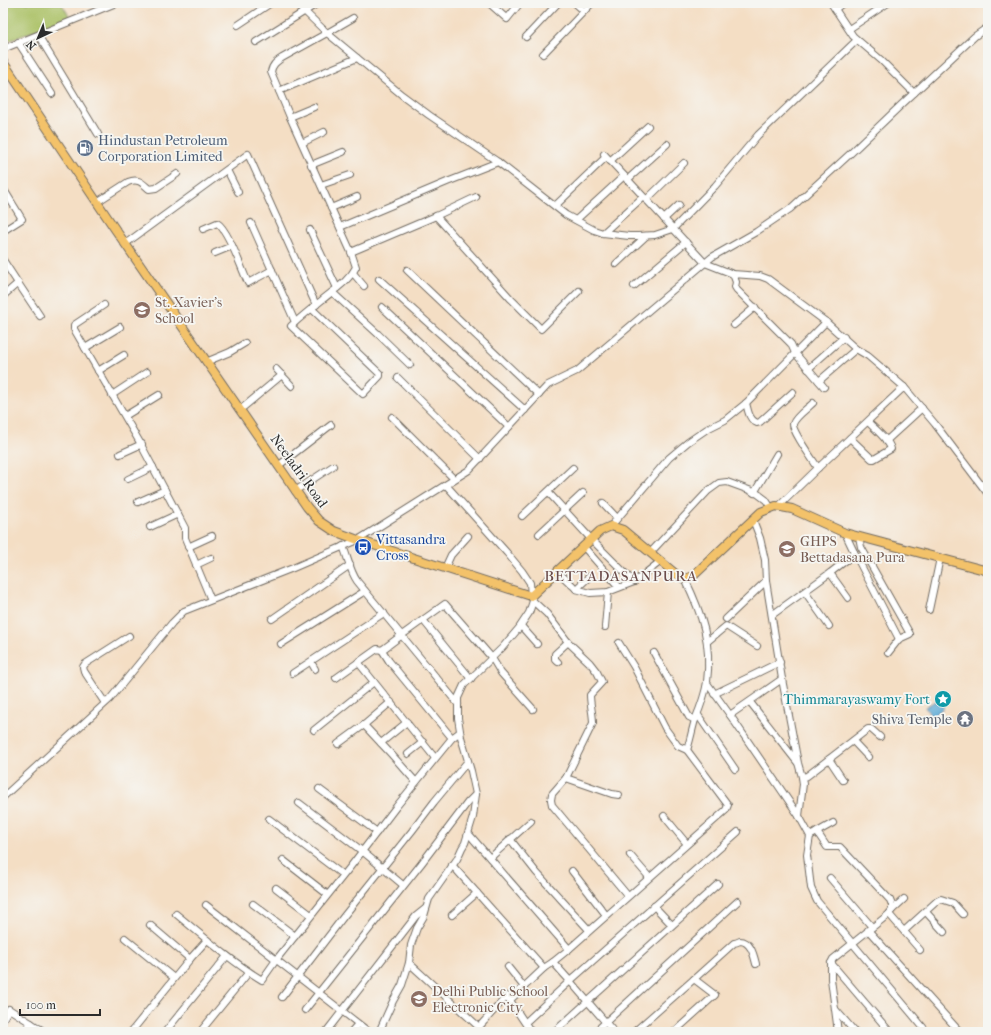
<svg xmlns="http://www.w3.org/2000/svg" width="991" height="1035" viewBox="0 0 991 1035" font-family="'IM FELL French Canon',serif">
	<rect width="100%" height="100%" fill="#f6f6f2"/>
	<filter id="ink" filterUnits="userSpaceOnUse"><feTurbulence type="fractalNoise" baseFrequency=".025" numOctaves="2"/><feDisplacementMap in="SourceGraphic" scale="8" xChannelSelector="R" yChannelSelector="G"/><feConvolveMatrix kernelMatrix="1 2 1 2 8 2 1 2 1" color-interpolation-filters="sRGB"/></filter>
	<filter id="wash" filterUnits="userSpaceOnUse"><feTurbulence type="fractalNoise" baseFrequency=".012" numOctaves="4" result="noise"/><feDisplacementMap in="SourceGraphic" scale="16" xChannelSelector="R" yChannelSelector="G"/><feGaussianBlur stdDeviation="0.9" result="paint"/><feColorMatrix in="noise" values="0 0 0 0 0 0 0 0 0 0 0 0 0 0 0 0 0 1.4 0 .05"/><feComposite in="paint" operator="in"/></filter>
	<g filter="url(#wash)">
		<rect width="100%" height="100%" fill="#f4dec4"/>
		<path fill="#abc166" stroke="#6b7648" d="M3 3H61L70 17 3 43Z"/>
		<path fill="#5aa8d4" stroke="#426a80" d="M937 700 944 707 932 718 925 707Z"/>
	</g>
	<g filter="url(#ink)">
		<g fill="none" stroke-linecap="round" stroke-linejoin="round">
			<g stroke="#716a61" stroke-width="8">
				<g id="minor">
					<path d="M296 3 327 33 402 95 429 115 498 162 566 215 594 230 603 233 629 236H638L655 235 673 229 715 186 758 135 857 40"/>
					<path d="M489 3 507 19 520 3"/>
					<path d="M575 3 584 11"/>
					<path d="M831 3 853 36 881 60 914 93"/>
					<path d="M835 9 843 3"/>
					<path d="M238 25 271 3"/>
					<path d="M849 29 888 3"/>
					<path d="M38 35 98 134"/>
					<path d="M526 37 558 3"/>
					<path d="M18 42 52 94"/>
					<path d="M256 42 318 3"/>
					<path d="M3 49 116 3"/>
					<path d="M543 54 592 3"/>
					<path d="M279 91 357 58"/>
					<path d="M290 117 314 107"/>
					<path d="M302 143 324 132"/>
					<path d="M604 154 705 263 733 274 760 276 768 279 826 322 856 349 868 356 904 387 935 424 988 494"/>
					<path d="M610 161 648 126"/>
					<path d="M311 165 343 152"/>
					<path d="M227 170 238 192"/>
					<path d="M627 180 667 144"/>
					<path d="M321 185 350 175"/>
					<path d="M3 188 22 219 3 231"/>
					<path d="M646 200 684 163"/>
					<path d="M97 202 128 182C139 178 142 183 149 189L156 188 177 174"/>
					<path d="M555 206 606 157"/>
					<path d="M331 208 357 197"/>
					<path d="M436 216 511 299 541 329 579 291"/>
					<path d="M664 219 679 205"/>
					<path d="M576 220 624 176"/>
					<path d="M251 223 295 322"/>
					<path d="M340 227 447 182 498 162"/>
					<path d="M203 229 217 223C228 229 242 270 248 283L272 270"/>
					<path d="M310 230 337 288"/>
					<path d="M603 233 643 197"/>
					<path d="M125 244 248 154 316 305"/>
					<path d="M351 252 436 216 476 197"/>
					<path d="M215 253 232 246"/>
					<path d="M3 260 18 283"/>
					<path d="M616 264 646 236"/>
					<path d="M407 270 539 395"/>
					<path d="M353 273 364 286"/>
					<path d="M733 274 736 282 735 287 737 290 791 344 795 353 824 387"/>
					<path d="M379 279 525 410"/>
					<path d="M634 286 686 242"/>
					<path d="M332 292 378 334 410 365"/>
					<path d="M3 296 18 283 40 316"/>
					<path d="M104 305 74 325V329L139 441 185 528V538L211 600"/>
					<path d="M382 307 434 356 509 427"/>
					<path d="M312 309 380 374V376L363 394 291 326C301 317 312 308 322 300 334 290 349 281 356 267L351 252 290 117 271 72C272 65 276 62 282 58L327 33 353 18"/>
					<path d="M734 325 755 307"/>
					<path d="M85 348 120 327"/>
					<path d="M206 362 230 352 245 343"/>
					<path d="M276 369 292 386"/>
					<path d="M808 369 844 337"/>
					<path d="M98 371 124 355"/>
					<path d="M398 378 480 459"/>
					<path d="M819 381 856 349"/>
					<path d="M112 395 147 372"/>
					<path d="M746 403C748 410 749 420 757 423L760 422 793 392"/>
					<path d="M813 403C808 408 795 417 793 424 792 431 813 460 818 468"/>
					<path d="M240 410 282 375"/>
					<path d="M125 416 159 395"/>
					<path d="M392 417 454 479"/>
					<path d="M850 438 872 459H874L891 449C889 440 875 429 868 422"/>
					<path d="M886 441 922 408"/>
					<path d="M120 454 142 444"/>
					<path d="M278 466 331 425"/>
					<path d="M128 479 153 467"/>
					<path d="M446 485 507 553 522 571 530 583 531 596 533 601 547 614 568 642 590 663 597 672 602 682 590 695C590 704 593 714 593 723L566 778 552 794 551 800 552 805 628 896"/>
					<path d="M295 491 333 466"/>
					<path d="M548 492 591 539 634 582 661 561"/>
					<path d="M754 493 777 454"/>
					<path d="M138 502 165 490"/>
					<path d="M603 503 617 518"/>
					<path d="M778 507 818 468 904 387"/>
					<path d="M522 516 573 468"/>
					<path d="M753 520 760 538 765 560 766 581 782 679 798 763 802 777 803 784 799 816"/>
					<path d="M611 526 669 458 688 442 707 429 725 420 746 403 826 322"/>
					<path d="M150 527 178 514"/>
					<path d="M845 533 854 552 899 639"/>
					<path d="M539 534 583 493"/>
					<path d="M859 537 861 547 910 634 899 639 888 653"/>
					<path d="M343 546C348 558 350 571 357 581L458 704"/>
					<path d="M583 546 619 587"/>
					<path d="M188 547 212 536"/>
					<path d="M650 553 708 491 719 483 727 482 749 490 758 494 766 500 771 508"/>
					<path d="M196 565 211 558"/>
					<path d="M445 568 451 555 468 536"/>
					<path d="M557 571 573 586 576 589 590 593 608 592 634 582"/>
					<path d="M830 573 848 598"/>
					<path d="M685 579C702 614 712 643 707 682 705 695 700 708 695 720 692 730 690 741 687 750"/>
					<path d="M576 589 590 576"/>
					<path d="M805 592 829 626"/>
					<path d="M929 610 940 558"/>
					<path d="M772 615 830 573 849 558 854 552"/>
					<path d="M272 619 350 565"/>
					<path d="M726 619 766 581"/>
					<path d="M423 620 471 679"/>
					<path d="M521 626 537 644"/>
					<path d="M605 627 608 592"/>
					<path d="M708 641 726 626 757 646"/>
					<path d="M281 644 365 591"/>
					<path d="M654 653 689 717 695 720"/>
					<path d="M311 662 315 669"/>
					<path d="M358 662 435 758"/>
					<path d="M558 662 555 659V654L568 642"/>
					<path d="M293 673 384 613"/>
					<path d="M336 678 377 649 382 650"/>
					<path d="M707 683 730 715 799 816 810 836 817 832 827 847H840L890 900 892 905V910L889 914 833 959 831 963V979L838 1032"/>
					<path d="M714 694 780 662"/>
					<path d="M750 702 797 762"/>
					<path d="M105 703 84 671 83 667 85 664 129 636"/>
					<path d="M698 715 735 769"/>
					<path d="M730 715 782 679"/>
					<path d="M364 725 392 755 416 782"/>
					<path d="M314 730 374 682"/>
					<path d="M452 738 389 661 382 650 402 635 445 604 492 658 501 673 533 709"/>
					<path d="M853 741 868 757"/>
					<path d="M381 743 407 722"/>
					<path d="M338 744 364 725 391 702"/>
					<path d="M408 754 423 742"/>
					<path d="M829 759 843 780"/>
					<path d="M802 777 807 776 868 729H871L880 737"/>
					<path d="M566 778 612 794 619 795"/>
					<path d="M319 789 377 832"/>
					<path d="M3 797 110 699 172 623 184 611 293 568 358 540 469 470 548 385 577 371 712 257 756 232 790 209 851 153 900 106 975 36 988 27"/>
					<path d="M299 803 362 851 403 885"/>
					<path d="M664 816 687 844"/>
					<path d="M269 819 343 875"/>
					<path d="M817 832 833 823"/>
					<path d="M468 833 569 949 553 962 570 981 614 1032"/>
					<path d="M810 836 807 855 811 888 817 901 927 1032"/>
					<path d="M510 839 536 872 589 930"/>
					<path d="M630 855 649 877"/>
					<path d="M490 858 531 821"/>
					<path d="M283 860 327 894"/>
					<path d="M452 865 544 968"/>
					<path d="M572 871 606 915"/>
					<path d="M830 878 872 927"/>
					<path d="M276 888 311 915"/>
					<path d="M253 904 295 936"/>
					<path d="M206 905 369 1032"/>
					<path d="M654 906 672 925"/>
					<path d="M892 910 904 899"/>
					<path d="M926 912 944 932"/>
					<path d="M176 914C204 937 231 961 262 980L276 960 351 866 396 807 452 738 460 732"/>
					<path d="M889 914 920 950"/>
					<path d="M452 915 477 893"/>
					<path d="M150 925 190 959"/>
					<path d="M868 930 960 1032"/>
					<path d="M904 931 937 901 941 899 953 903 963 914"/>
					<path d="M125 938 174 978"/>
					<path d="M569 949 726 810 728 805 687 750 678 746 665 728 634 667 619 643"/>
					<path d="M409 963 479 1027 507 996 531 1032"/>
					<path d="M831 963 890 1032"/>
					<path d="M508 967 524 987"/>
					<path d="M694 979 734 943C736 943 738 942 740 941 751 941 754 956 756 964"/>
					<path d="M282 997 344 916 412 831 434 802 468 761"/>
					<path d="M510 1000 544 968 553 962"/>
					<path d="M835 1009 855 1032"/>
					<path d="M305 1010 421 864 468 802 476 794"/>
					<path d="M3 1019 9 1009 45 1032"/>
					<path d="M528 1020 570 981 738 832"/>
					<path d="M24 1032 31 1023"/>
					<path d="M131 1032 190 959 207 940"/>
					<path d="M165 1032 227 956"/>
					<path d="M200 1032 249 972"/>
					<path d="M326 1032 416 916 426 908"/>
					<path d="M351 1032 358 1024"/>
					<path d="M379 1032 393 1001 402 985 409 963 411 945 417 928 424 916 429 899 457 859 462 848 465 843 473 817 476 794 471 771 461 737 458 718V698L464 685 502 648 519 628 529 613 533 601"/>
					<path d="M554 1032 718 884"/>
					<path d="M595 1032 738 901"/>
					<path d="M634 1032 694 979 715 995 674 1032"/>
				</g>
			</g>
			<g stroke="#716a61" stroke-width="10">
				<path id="major" d="M3 62 115 229 307 507 319 521 334 531 358 540 531 596 600 531 611 526 623 530 677 575 685 579 693 576 761 512 776 506 792 509 845 533 988 571"/>
			</g>
			<use href="#minor" stroke="#fff" stroke-width="6"/>
			<use href="#major" stroke="#f3c26a" stroke-width="8"/>
		</g>
	</g>
	<defs>
		<g id="fuel-disc" transform="scale(0.9)"><circle r="9.5" fill="#5c6f8a" stroke="#f6f6f2"/><path d="M-5.5-6h7V0h2V4h1.3V-2.5L3-4.5l.8-.8L6-3V5H2.5V1h-1V6h-7ZM-4.2-4.7v3.2H.2V-4.7Z" fill="#fff"/></g>
		<g id="school-disc" transform="scale(0.9)"><circle r="9.5" fill="#8d6e63" stroke="#f6f6f2"/><path d="M0-5L7-2L0 1L-7-2ZM-4 1L0 2.5L4 1V4Q0 6-4 4Z" fill="#fff"/></g>
		<g id="bus-disc" transform="scale(0.9)"><circle r="9.5" fill="#1a4fb4" stroke="#f6f6f2"/><path d="M-5-6H5V4H4V6H2V4H-2V6H-4V4H-5ZM-3.5-4V0h7V-4ZM-3.5 1.2v1.5H-2V1.2ZM2 1.2v1.5H3.5V1.2Z" fill="#fff"/></g>
		<g id="sight-disc" transform="scale(0.9)"><circle r="9.5" fill="#0f9aa8" stroke="#f6f6f2"/><path d="M0-6L1.8-2.2L6-1.7L2.9 1.2L3.7 5.4L0 3.3L-3.7 5.4L-2.9 1.2L-6-1.7L-1.8-2.2Z" fill="#fff"/></g>
		<g id="temple-disc" transform="scale(0.9)"><circle r="9.5" fill="#6b7280" stroke="#f6f6f2"/><path d="M0-6L5-2H3V0L6.5 2.5H4V6H1.5V3h-3V6H-4V2.5H-6.5L-3 0V-2H-5Z" fill="#fff"/></g>
	</defs>
	<g fill-rule="evenodd">
		<use href="#fuel-disc" x="85" y="148"/>
		<use href="#school-disc" x="142" y="310"/>
		<use href="#bus-disc" x="363" y="547"/>
		<use href="#school-disc" x="787" y="549"/>
		<use href="#sight-disc" x="943" y="699"/>
		<use href="#temple-disc" x="965" y="719"/>
		<use href="#school-disc" x="419" y="999"/>
	</g>
	<g text-anchor="middle" dominant-baseline="central" stroke-width="3.5" stroke-linejoin="round" paint-order="stroke">
		<g font-size="14" fill="#4e5e75" stroke="#f6f6f2" text-anchor="start">
			<text x="98" y="140">Hindustan Petroleum<tspan x="98" dy="16">Corporation Limited</tspan></text>
		</g>
		<g font-size="14" fill="#785e54" stroke="#f6f6f2" text-anchor="start">
			<text x="155" y="302">St. Xavier's<tspan x="155" dy="16">School</tspan></text>
			<text x="800" y="541">GHPS<tspan x="800" dy="16">Bettadasana Pura</tspan></text>
			<text x="432" y="991">Delhi Public School<tspan x="432" dy="16">Electronic City</tspan></text>
		</g>
		<g font-size="14" fill="#2b2b2b" stroke="#f6f6f2">
			<text transform="translate(299 471) rotate(54)">Neeladri Road</text>
		</g>
		<g font-size="14" fill="#164399" stroke="#f6f6f2" text-anchor="start">
			<text x="376" y="539">Vittasandra<tspan x="376" dy="16">Cross</tspan></text>
		</g>
		<g font-size="14" fill="#0d838f" stroke="#f6f6f2" text-anchor="end">
			<text x="930" y="699">Thimmarayaswamy Fort</text>
		</g>
		<g font-size="14" fill="#5b616d" stroke="#f6f6f2" text-anchor="end">
			<text x="952" y="719">Shiva Temple</text>
		</g>
		<g font-size="15" letter-spacing="1" fill="#6b4c4a" stroke="#f6f6f2">
			<text x="621" y="576">BETTADASANPURA</text>
		</g>
	</g>
	<rect width="991" height="1035" fill="none" stroke="#f6f6f2" stroke-width="16"/>
	<g transform="translate(38 38) rotate(224)" stroke="#f6f6f2" stroke-width="3" paint-order="stroke">
	<path d="M0-3L7 15L0 10L-7 15Z" fill="#2b2b2b"/>
	<text y="-6" font-size="11" font-weight="bold" text-anchor="middle" fill="#2b2b2b">N</text>
	</g>
	<path d="M20 1009v6h80v-6" fill="none" stroke="#2b2b2b" stroke-width="2"/>
	<text x="26" y="1009" font-size="12" fill="#2b2b2b" stroke="#f6f6f2" stroke-width="3" paint-order="stroke">100 m</text>
</svg>
